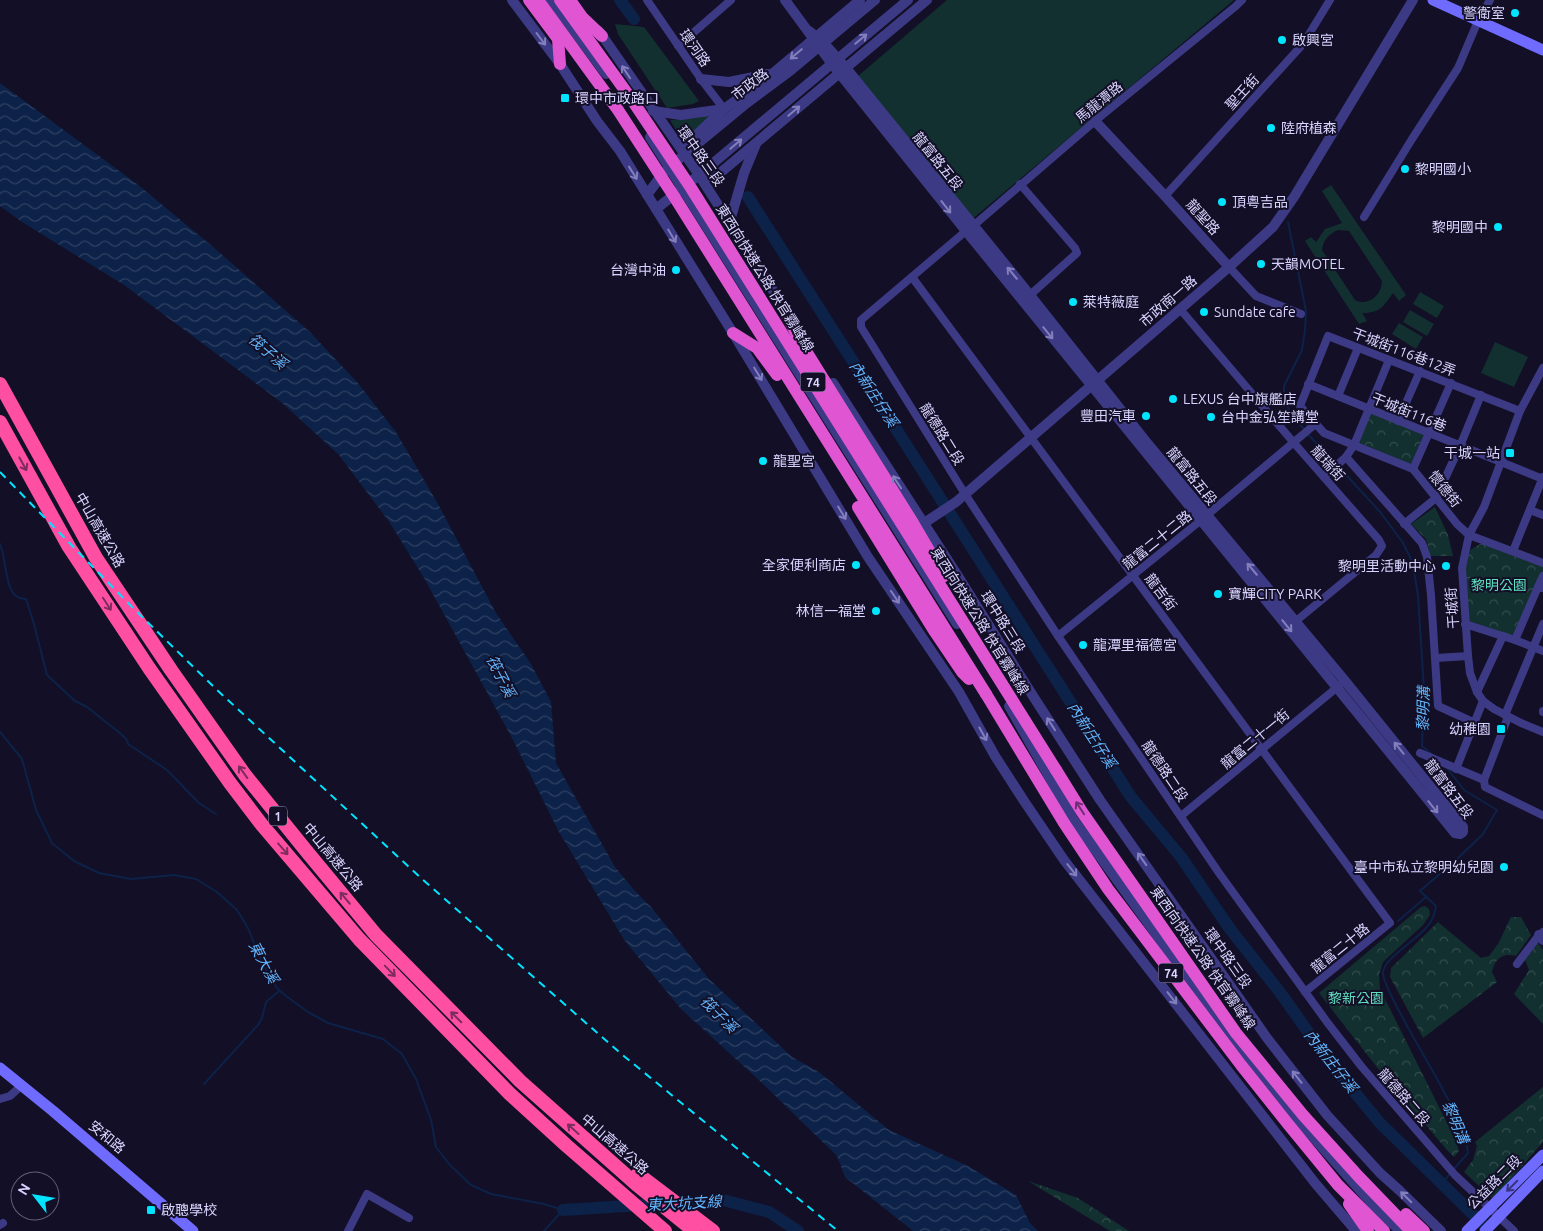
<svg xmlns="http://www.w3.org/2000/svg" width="1543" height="1231" viewBox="0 0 1543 1231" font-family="Ubuntu,'Noto Sans TC',sans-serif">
	<defs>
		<pattern id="forest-crowns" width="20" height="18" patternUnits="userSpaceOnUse" patternTransform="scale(1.25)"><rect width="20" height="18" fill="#12302f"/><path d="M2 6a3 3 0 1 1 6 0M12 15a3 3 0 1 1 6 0" fill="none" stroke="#344d4e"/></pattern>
		<pattern id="water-waves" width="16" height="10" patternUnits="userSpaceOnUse" patternTransform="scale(1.25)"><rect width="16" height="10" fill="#0c2248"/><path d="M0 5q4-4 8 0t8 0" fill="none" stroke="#2f4163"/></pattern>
	</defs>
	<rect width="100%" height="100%" fill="#130f26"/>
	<g fill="#12302f" fill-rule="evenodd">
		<path d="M947 0H1234L971 220 858 76Z"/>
		<path d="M615 24 644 27 699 101 693 104 667 108 618 34Z"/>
		<path d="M714 113 710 119 685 140 682 139 671 122V120L698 118Z"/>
		<path d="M1331 185 1406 295 1399 301 1393 293C1383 307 1380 313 1362 313L1367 321 1359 324 1305 241 1311 237 1316 242 1325 229 1342 223 1322 191ZM1338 230 1349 231 1382 281C1382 295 1368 307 1355 300L1322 250C1323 240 1329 234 1338 230Z"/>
		<path d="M1420 292 1444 306 1437 318 1413 304Z"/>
		<path d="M1410 310 1434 324 1427 336 1403 322Z"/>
		<path d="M1399 323 1423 337 1416 349 1392 334Z"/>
		<path d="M1495 342 1528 357 1514 387 1481 373Z"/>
	</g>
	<g fill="url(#forest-crowns)">
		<path d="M1369 411 1424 434 1411 464 1357 442Z"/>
		<path d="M1435 507 1448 535 1453 556H1430L1426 539 1411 524Z"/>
		<path d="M1482 543 1543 566V571L1514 637 1469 622 1465 568 1470 550Z"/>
		<path d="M1425 906 1429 909 1430 915 1423 925 1383 962 1379 975 1380 989 1454 1137 1459 1151 1454 1157 1446 1149 1376 1066 1319 993 1421 907Z"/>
		<path d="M1511 917H1521L1531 935 1516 956C1502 952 1495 959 1492 972L1497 982 1423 1038 1390 977 1391 968 1438 922 1481 958 1489 956 1498 944Z"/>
		<path d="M1538 943 1543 950V1024L1514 994 1529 970 1525 960Z"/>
		<path d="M1543 1087V1142L1493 1199 1464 1172 1473 1160 1477 1146 1475 1142Z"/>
		<path d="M1028 1181 1078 1198 1129 1231H1110Z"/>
	</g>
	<path fill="url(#water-waves)" d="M0 83 137 184 212 246 310 332 357 382 396 432 438 504 496 613 531 664 551 702 556 763 615 867 635 891 651 907 709 979 792 1057 819 1072 889 1130 968 1166 1016 1195 1030 1223 1038 1231H913L845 1177 837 1156 761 1082 681 1009 625 941 559 832 511 736 424 578 390 523 339 455 281 402 124 285 22 222 0 206Z"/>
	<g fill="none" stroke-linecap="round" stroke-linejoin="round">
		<g stroke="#0c2248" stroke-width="2">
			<path d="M1288 222 1306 311 1305 330 1302 350 1284 386V397L1291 415 1304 429"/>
			<path d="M1307 433 1334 463"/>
			<path d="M1338 466 1381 513 1403 543 1410 557 1415 577 1418 595 1424 690 1422 746 1434 756"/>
			<path d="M0 544C6 556 5 592 18 597 20 599 23 598 26 599L34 624 47 675 75 701 87 707 121 734 127 740 128 744 167 770 199 803 216 814"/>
			<path d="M0 732 22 759 36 810 52 843 74 861 99 873 131 879 174 875 196 879 217 892 237 910 248 928 261 961 277 988 286 996 308 1012 328 1023 383 1039 402 1054 416 1079 431 1120 436 1147 450 1165 471 1185 491 1194 544 1204 563 1210 544 1231"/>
			<path d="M1447 768 1464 790 1497 810 1483 834 1456 860 1420 891 1436 906C1435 909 1435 914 1433 917 1427 936 1383 956 1383 973 1383 981 1392 997 1396 1005 1411 1035 1429 1063 1444 1092 1455 1111 1466 1131 1468 1153L1454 1169"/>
			<path d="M1398 921 1426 897"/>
			<path d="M204 1084 258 1025 262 1018 266 1002 279 991"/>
			<path d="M1441 1184 1451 1173"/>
		</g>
		<g stroke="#0c2248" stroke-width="12">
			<path d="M620 0 634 19"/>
			<path d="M748 197 1131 797 1181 857 1230 929 1279 991 1328 1060 1380 1123 1486 1227"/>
			<path d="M563 1210 723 1200 769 1212 798 1231"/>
		</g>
		<g stroke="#3d3a85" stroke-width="8">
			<path d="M647 0 701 79 724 109"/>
			<path d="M678 46 731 0"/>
			<path d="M1020 184 1075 248 1077 253 1030 295"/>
			<path d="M1165 196 1303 44 1330 0"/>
			<path d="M1364 217 1412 139 1458 68 1478 21 1490 0"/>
			<path d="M973 226 1095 121 1236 6 1242 0"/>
			<path d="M966 231 861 320V327L965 494 1058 636 1219 873 1327 1022 1361 1066 1455 1175 1514 1231"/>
			<path d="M1229 267 1256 296 1301 314"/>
			<path d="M912 277 1390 923 1305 992"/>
			<path d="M1180 309 1294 443 1379 540 1382 546 1376 555 1296 621"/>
			<path d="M1543 368 1520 411 1484 507 1469 535 1462 568 1468 656 1470 673 1477 692 1483 701 1494 709 1521 723 1543 732"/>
			<path d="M1308 384 1543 479"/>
			<path d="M1338 396 1358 348"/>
			<path d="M1520 411 1328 336 1300 406 1324 433 1413 469 1457 524 1469 535 1543 563"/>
			<path d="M1398 421 1420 371"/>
			<path d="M1346 457 1422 543 1427 557 1431 595 1438 706 1475 723"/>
			<path d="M1413 469 1451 383"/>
			<path d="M1324 477 1346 457 1354 445 1389 360"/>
			<path d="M1530 510 1543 515"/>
			<path d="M1404 524 1436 498 1460 446 1481 395"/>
			<path d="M1513 551 1543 477"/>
			<path d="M1541 588 1538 587 1543 576"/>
			<path d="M1465 624 1515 640 1543 651"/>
			<path d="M1058 636 1200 521 1313 426"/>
			<path d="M1515 640 1538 587"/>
			<path d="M1436 658 1468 656"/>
			<path d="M1477 692 1503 636"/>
			<path d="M1543 711V712"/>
			<path d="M1505 715 1543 624"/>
			<path d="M1508 717 1484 780 1485 787 1542 815"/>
			<path d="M1420 753 1484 780"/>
			<path d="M1456 769 1483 701"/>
			<path d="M1181 816 1340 685"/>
			<path d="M1517 964 1539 935 1543 932"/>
			<path d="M0 1099 10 1096 22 1085"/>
			<path d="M0 1225 3 1223"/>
			<path d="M348 1231 367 1194 409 1218"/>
		</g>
		<g stroke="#3d3a85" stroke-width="10">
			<path d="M512 0 560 64 597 121 620 151 733 333 868 557 959 692 995 756 1024 801 1064 860 1315 1183 1356 1231"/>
			<path d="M551 0 606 74"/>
			<path d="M785 0 832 64 966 231 1455 833 1460 834 1463 832V827L1345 681 1148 444 1030 295 846 68 824 43 809 31"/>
			<path d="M599 31 699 175 788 314"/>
			<path d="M701 79 729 82 768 74"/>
			<path d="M653 111 681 115 724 109"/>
			<path d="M1095 121 1165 196 1229 267"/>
			<path d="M650 137 957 624"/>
			<path d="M686 151 691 140 724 109 772 74 860 0"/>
			<path d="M679 159 747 103 790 71 875 0"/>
			<path d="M699 175 714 178 927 0"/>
			<path d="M647 195 664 172"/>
			<path d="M656 209 699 175 908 0"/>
			<path d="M729 224 744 173 756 144"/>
			<path d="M833 383 956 573 1033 696 1100 800 1267 1038 1327 1115 1380 1173 1399 1190 1441 1231"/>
			<path d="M918 527 956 502 1229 267 1273 227 1294 197 1413 0"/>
			<path d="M1009 706 1073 819 1231 1038 1297 1119 1374 1206 1400 1231"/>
			<path d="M1539 935 1543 940"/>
		</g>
		<g stroke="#6f6bff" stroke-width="11">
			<path d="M1433 0 1543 50"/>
			<path d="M0 1068 53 1111 193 1231"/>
			<path d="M1467 1231 1543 1155"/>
			<path d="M1485 1231 1543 1171"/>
		</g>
		<g stroke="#e055d1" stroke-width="12">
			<path d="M529 0 558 39 560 64"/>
			<path d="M570 0 582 17 602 36"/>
			<path d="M986 694 1064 823 1108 889 1241 1065 1288 1124 1338 1185 1384 1231"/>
			<path d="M1056 770 1082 812 1236 1033 1303 1115 1359 1177 1411 1231"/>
			<path d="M1349 1204 1368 1231"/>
			<path d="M1406 1214 1424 1231"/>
		</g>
		<g stroke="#ff4fa3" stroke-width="14">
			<path d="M0 384 96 558 171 670 245 775 308 853 376 935 520 1081 636 1184 694 1231"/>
			<path d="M0 422 69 547 149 668 230 783 262 825 359 939 510 1094 567 1146 665 1231"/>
			<path d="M638 1174 713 1231"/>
		</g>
		<path stroke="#00e5ff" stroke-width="2" stroke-dasharray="8 6" stroke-linecap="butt" d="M0 472 133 608 216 689 422 879 619 1052 838 1231"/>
		<g stroke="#e055d1" stroke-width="12">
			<path d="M538 0 618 110 677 201 986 694"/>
			<path d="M560 0 632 100 691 188 1056 770"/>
			<path d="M784 308 799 340 913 523 944 576"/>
			<path d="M733 333 757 348 777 375"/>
			<path d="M858 507 935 632 962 672 969 679"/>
		</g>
	</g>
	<defs><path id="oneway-shaft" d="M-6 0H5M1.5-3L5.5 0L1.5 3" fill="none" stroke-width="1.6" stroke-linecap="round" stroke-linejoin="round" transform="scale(1.25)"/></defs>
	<g stroke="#837fbc">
		<use href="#oneway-shaft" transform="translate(541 39) rotate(53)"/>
		<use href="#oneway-shaft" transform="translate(861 39) rotate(-40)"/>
		<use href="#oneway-shaft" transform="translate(796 54) rotate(140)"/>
		<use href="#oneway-shaft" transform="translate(626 72) rotate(-124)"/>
		<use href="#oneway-shaft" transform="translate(794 111) rotate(-40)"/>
		<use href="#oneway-shaft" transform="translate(736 144) rotate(-40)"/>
		<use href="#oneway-shaft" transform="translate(633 173) rotate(58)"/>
		<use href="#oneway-shaft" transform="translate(946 207) rotate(52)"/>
		<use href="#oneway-shaft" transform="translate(672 236) rotate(59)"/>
		<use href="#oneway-shaft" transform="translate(1012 273) rotate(-130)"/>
		<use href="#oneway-shaft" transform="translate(1048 333) rotate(51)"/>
		<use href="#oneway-shaft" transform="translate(758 374) rotate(59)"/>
		<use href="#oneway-shaft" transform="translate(897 482) rotate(-123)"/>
		<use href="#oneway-shaft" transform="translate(842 513) rotate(59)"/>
		<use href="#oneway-shaft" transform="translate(1252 569) rotate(-130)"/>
		<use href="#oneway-shaft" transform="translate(895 597) rotate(56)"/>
		<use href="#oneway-shaft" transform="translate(1287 626) rotate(51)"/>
		<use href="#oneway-shaft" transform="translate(1051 724) rotate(-123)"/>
		<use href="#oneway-shaft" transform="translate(983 734) rotate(61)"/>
		<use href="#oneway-shaft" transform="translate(1399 748) rotate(-129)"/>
		<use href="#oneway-shaft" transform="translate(1433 807) rotate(51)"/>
		<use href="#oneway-shaft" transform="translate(1142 859) rotate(-125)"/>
		<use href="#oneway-shaft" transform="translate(1072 870) rotate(52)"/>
		<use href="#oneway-shaft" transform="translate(1172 998) rotate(52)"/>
		<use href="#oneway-shaft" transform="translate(1297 1077) rotate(-128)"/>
		<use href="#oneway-shaft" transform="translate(1406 1197) rotate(-135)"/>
	</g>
	<g stroke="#7d2c5e">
		<use href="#oneway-shaft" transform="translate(23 464) rotate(61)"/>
		<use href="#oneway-shaft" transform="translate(107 604) rotate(57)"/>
		<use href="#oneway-shaft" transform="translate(243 772) rotate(-126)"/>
		<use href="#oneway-shaft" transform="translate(283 849) rotate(49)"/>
		<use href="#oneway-shaft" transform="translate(345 898) rotate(-130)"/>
		<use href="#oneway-shaft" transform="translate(390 971) rotate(46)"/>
		<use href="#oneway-shaft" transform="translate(456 1017) rotate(-135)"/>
		<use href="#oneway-shaft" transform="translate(573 1129) rotate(-138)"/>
	</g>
	<use stroke="#6f2e73" href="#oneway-shaft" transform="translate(1080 808) rotate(-123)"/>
	<use stroke="#38347d" href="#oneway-shaft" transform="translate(1512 1186) rotate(135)"/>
	<g fill="#00e5ff" stroke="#130f26" stroke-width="2">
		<circle cx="1515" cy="13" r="5"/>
		<circle cx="1282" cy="40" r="5"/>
		<rect x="560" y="93" width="10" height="10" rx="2.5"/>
		<circle cx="1271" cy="128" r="5"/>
		<circle cx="1405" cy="169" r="5"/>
		<circle cx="1222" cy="202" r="5"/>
		<circle cx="1498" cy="227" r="5"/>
		<circle cx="1261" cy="264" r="5"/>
		<circle cx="676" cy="270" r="5"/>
		<circle cx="1073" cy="302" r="5"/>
		<circle cx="1204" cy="312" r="5"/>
		<circle cx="1173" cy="399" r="5"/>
		<circle cx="1146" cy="416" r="5"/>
		<circle cx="1211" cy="417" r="5"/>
		<rect x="1505" y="448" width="10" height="10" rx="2.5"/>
		<circle cx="763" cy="461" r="5"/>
		<circle cx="856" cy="565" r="5"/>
		<circle cx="1446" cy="566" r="5"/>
		<circle cx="1218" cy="594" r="5"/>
		<circle cx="876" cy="611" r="5"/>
		<circle cx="1083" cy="645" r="5"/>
		<rect x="1496" y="724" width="10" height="10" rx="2.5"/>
		<circle cx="1504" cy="867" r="5"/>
		<rect x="146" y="1205" width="10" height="10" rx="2.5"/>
	</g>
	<g text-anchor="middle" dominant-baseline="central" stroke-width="4" stroke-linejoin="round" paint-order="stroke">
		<g fill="#130f26" stroke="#9e99be" stroke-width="1">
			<rect x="800.5" y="372.5" width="25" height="19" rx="4"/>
			<rect x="269" y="806.5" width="18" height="19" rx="4"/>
			<rect x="1158.5" y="963.5" width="25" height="19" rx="4"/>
		</g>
		<g font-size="12" font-weight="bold" fill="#d9d4ff">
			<text x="813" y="382">74</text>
			<text x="278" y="816">1</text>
			<text x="1171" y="973">74</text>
		</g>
		<g font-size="14" fill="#d9d4ff" stroke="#130f26" text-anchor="start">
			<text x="1505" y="13" text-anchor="end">警衛室</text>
			<text x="1292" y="40">啟興宮</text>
			<text x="575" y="98">環中市政路口</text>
			<text x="1281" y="128">陸府植森</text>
			<text x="1415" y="169">黎明國小</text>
			<text x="1232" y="202">頂粵吉品</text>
			<text x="1488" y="227" text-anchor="end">黎明國中</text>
			<text x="1271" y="264">天韻MOTEL</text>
			<text x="666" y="270" text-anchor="end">台灣中油</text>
			<text x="1083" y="302">萊特薇庭</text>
			<text x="1214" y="312">Sundate cafe</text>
			<text x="1183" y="399">LEXUS 台中旗艦店</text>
			<text x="1136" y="416" text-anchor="end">豐田汽車</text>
			<text x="1221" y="417">台中金弘笙講堂</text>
			<text x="1500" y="453" text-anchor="end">干城一站</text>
			<text x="773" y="461">龍聖宮</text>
			<text x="846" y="565" text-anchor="end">全家便利商店</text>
			<text x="1436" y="566" text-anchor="end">黎明里活動中心</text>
			<text x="1228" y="594">寶輝CITY PARK</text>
			<text x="866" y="611" text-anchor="end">林信一福堂</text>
			<text x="1093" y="645">龍潭里福德宮</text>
			<text x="1491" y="729" text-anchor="end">幼稚園</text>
			<text x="1494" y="867" text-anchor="end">臺中市私立黎明幼兒園</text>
			<text x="161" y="1210">啟聰學校</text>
		</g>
		<g font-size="14" fill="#d9d4ff" stroke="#130f26">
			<text transform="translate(695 48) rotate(55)">環河路</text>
			<text transform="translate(750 84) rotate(-37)">市政路</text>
			<text transform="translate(1242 92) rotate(-48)">聖王街</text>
			<text transform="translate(1099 102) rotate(-39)">馬龍潭路</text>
			<text transform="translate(701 156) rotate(55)">環中路三段</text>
			<text transform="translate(938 161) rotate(51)">龍富路五段</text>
			<text transform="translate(1203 217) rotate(48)">龍聖路</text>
			<text transform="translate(765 278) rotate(58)">東西向快速公路 快官霧峰線</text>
			<text transform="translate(1168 301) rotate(-41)">市政南一路</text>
			<text transform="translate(1404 352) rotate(21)">干城街116巷12弄</text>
			<text transform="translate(1409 412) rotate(22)">干城街116巷</text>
			<text transform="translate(942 434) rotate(58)">龍德路二段</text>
			<text transform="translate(1328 463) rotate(48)">龍瑞街</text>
			<text transform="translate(1192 476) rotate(51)">龍富路五段</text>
			<text transform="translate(1445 489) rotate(51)">懷德街</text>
			<text transform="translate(100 530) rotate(60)">中山高速公路</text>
			<text transform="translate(1157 540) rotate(-39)">龍富二十二路</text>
			<text transform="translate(1161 592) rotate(53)">龍吉街</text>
			<text transform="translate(1452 608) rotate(-94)">干城街</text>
			<text transform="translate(980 621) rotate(58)">東西向快速公路 快官霧峰線</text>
			<text transform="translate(1003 622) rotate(58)">環中路三段</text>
			<text transform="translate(1255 739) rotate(-40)">龍富二十一街</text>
			<text transform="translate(1165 771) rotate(56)">龍德路二段</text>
			<text transform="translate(1449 789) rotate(53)">龍富路五段</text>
			<text transform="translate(333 857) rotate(50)">中山高速公路</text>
			<text transform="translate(1340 948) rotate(-39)">龍富二十路</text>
			<text transform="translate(1203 958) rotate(55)">東西向快速公路 快官霧峰線</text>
			<text transform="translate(1228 958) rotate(55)">環中路三段</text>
			<text transform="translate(1404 1097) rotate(49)">龍德路二段</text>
			<text transform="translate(107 1137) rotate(40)">安和路</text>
			<text transform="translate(615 1144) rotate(41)">中山高速公路</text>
			<text transform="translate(1494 1182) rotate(-45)">公益路二段</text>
		</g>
		<g font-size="14" fill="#5fe0c0" stroke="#130f26">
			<text x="1499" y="585">黎明公園</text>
			<text x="1356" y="998">黎新公園</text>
		</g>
		<g font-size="15" font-style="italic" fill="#62b6ff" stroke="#130f26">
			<text transform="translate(268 351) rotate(41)">筏子溪</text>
			<text transform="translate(874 394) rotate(57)">內新庄仔溪</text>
			<text transform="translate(501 676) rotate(63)">筏子溪</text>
			<text transform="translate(1423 709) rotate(-89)">黎明溝</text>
			<text transform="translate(1092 735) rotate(57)">內新庄仔溪</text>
			<text transform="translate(264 962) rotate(62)">東大溪</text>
			<text transform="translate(719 1014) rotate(45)">筏子溪</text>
			<text transform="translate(1331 1061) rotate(52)">內新庄仔溪</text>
			<text transform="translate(1456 1122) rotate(67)">黎明溝</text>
			<text transform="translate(684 1203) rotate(-3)">東大坑支線</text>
		</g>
	</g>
	<g transform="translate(35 1196) rotate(301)"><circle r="24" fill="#130f26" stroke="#625e7d"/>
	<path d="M0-4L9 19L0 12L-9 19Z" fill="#00e5ff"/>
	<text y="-8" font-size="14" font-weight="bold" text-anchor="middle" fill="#d9d4ff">N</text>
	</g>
</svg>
